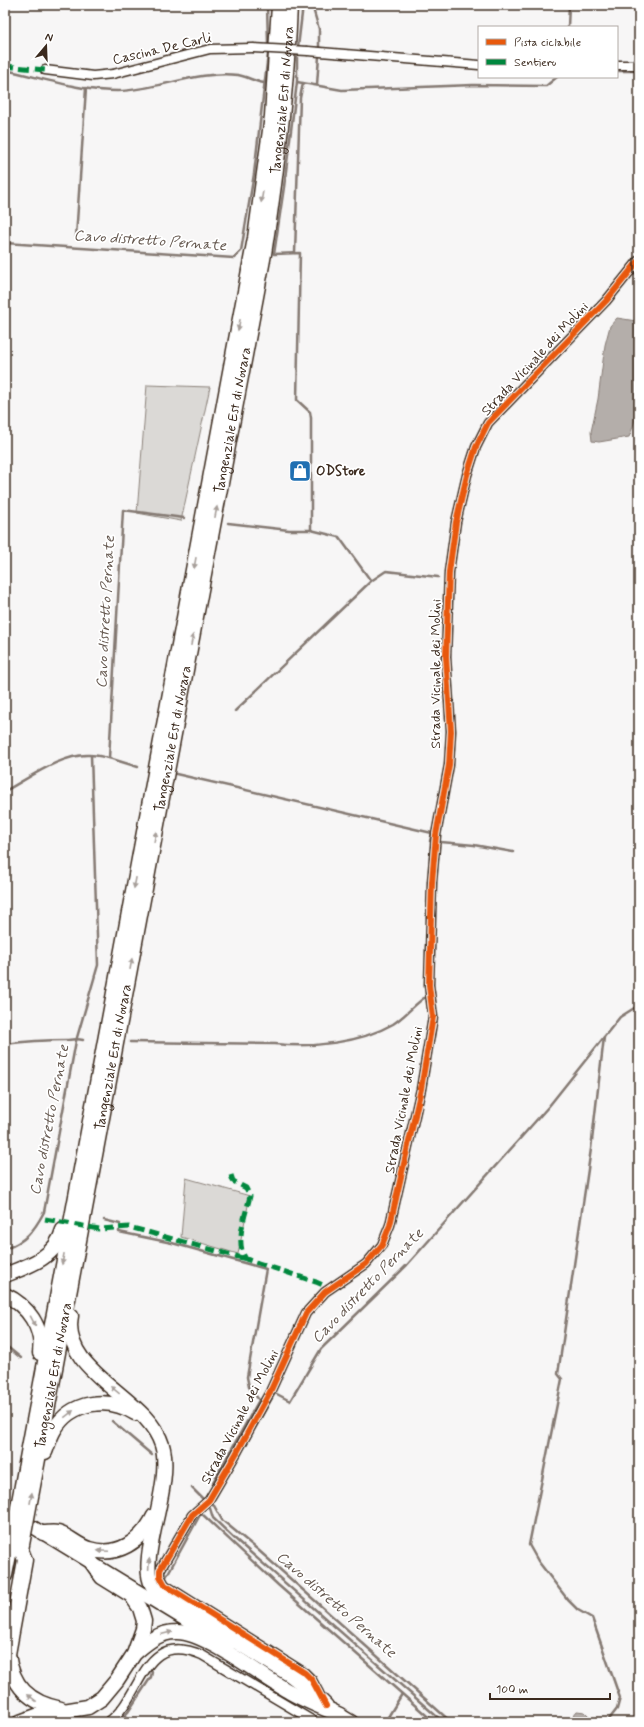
<svg xmlns="http://www.w3.org/2000/svg" width="644" height="1727" viewBox="0 0 644 1727" font-family="Mynerve,sans-serif">
	<rect width="100%" height="100%" fill="#f7f6f6"/>
	<filter id="ink" filterUnits="userSpaceOnUse"><feTurbulence type="fractalNoise" baseFrequency=".025" numOctaves="2"/><feDisplacementMap in="SourceGraphic" scale="8" xChannelSelector="R" yChannelSelector="G"/><feConvolveMatrix kernelMatrix="1 2 1 2 8 2 1 2 1" color-interpolation-filters="sRGB"/></filter>
	<g filter="url(#ink)">
		<g fill="#dbd9d6" stroke="#8b827a">
			<path d="M147 385 210 387 181 521 137 513Z"/>
			<path d="M186 1178 250 1196 238 1254 181 1237Z"/>
		</g>
		<g fill="#b4aeaa" stroke="#847972">
			<path d="M617 318 636 321 639 324C639 356 643 408 629 437L599 442 592 441 591 432 598 399 605 345 610 326Z"/>
			<path d="M577 1711 585 1712 592 1719 603 1722H568Z"/>
		</g>
		<g fill="none" stroke-linecap="round" stroke-linejoin="round">
			<g stroke="#847972" stroke-width="2.5">
				<path d="M267 5 268 44"/>
				<path d="M312 5 319 29V47"/>
				<path d="M568 27 569 5"/>
				<path d="M298 47 303 5"/>
				<path d="M5 70C42 78 80 91 118 91 158 90 198 70 238 75 246 76 255 82 264 83"/>
				<path d="M617 71H639"/>
				<path d="M297 82 342 90 473 85 546 86 557 77"/>
				<path d="M317 85 319 56"/>
				<path d="M76 237 86 88"/>
				<path d="M5 243 234 258 241 251 254 174 268 54"/>
				<path d="M295 253 300 98 303 83"/>
				<path d="M633 274 639 267"/>
				<path d="M521 383 606 295"/>
				<path d="M228 523 289 530H311V418L310 412 297 400 300 253 274 254 284 187 297 82V55"/>
				<path d="M371 581 386 571 438 577"/>
				<path d="M235 711 371 581 339 537 311 530"/>
				<path d="M109 758 138 767"/>
				<path d="M176 774 432 833 430 841 474 845 513 852"/>
				<path d="M5 791C29 778 63 753 90 755 96 755 103 757 109 758L123 510 184 518"/>
				<path d="M5 1034V1044C27 1041 47 1040 68 1040 73 1040 76 1038 83 1040"/>
				<path d="M604 1037 591 1149 558 1374 562 1379 529 1545 538 1561 568 1600 578 1610 592 1618 620 1698 617 1709 607 1722"/>
				<path d="M130 1042 275 1044C312 1048 360 1043 393 1024 404 1017 413 1006 424 998"/>
				<path d="M104 1220 120 1224"/>
				<path d="M119 1231V1232L172 1243 266 1269 247 1377 249 1387 259 1400 213 1482"/>
				<path d="M5 1249C25 1242 34 1231 44 1212L76 1041 98 965 91 755"/>
				<path d="M5 1345 21 1358"/>
				<path d="M112 1421 152 1455"/>
				<path d="M221 1487 275 1393 290 1401 321 1349 407 1265 549 1106 620 1017 639 1005"/>
				<path d="M192 1488 209 1505 213 1518 234 1538 443 1722"/>
				<path d="M212 1502 222 1520 257 1549 451 1722"/>
				<path d="M201 1513 278 1585 434 1722"/>
				<path d="M166 1577 201 1513"/>
				<path d="M119 1722 128 1712 151 1677 152 1672"/>
				<path d="M385 1722 402 1694"/>
			</g>
			<g stroke="#3b2a1e" stroke-width="11">
				<g id="street">
					<path d="M308 51 479 65"/>
					<path d="M617 65H639"/>
					<path d="M45 70 93 76 113 74 210 49 253 48"/>
					<path d="M319 1693 312 1680 305 1673 165 1585 160 1576V1570L192 1515 209 1500 236 1454 270 1392 306 1313 325 1292 366 1264 382 1245 390 1225 421 1089 433 1017 429 985 432 882 436 835 449 765 451 731 446 657 449 572 456 522 467 475 476 447 488 423 606 301 639 260"/>
					<path d="M108 1722C144 1697 141 1629 202 1655L315 1722"/>
				</g>
			</g>
			<g stroke="#3b2a1e" stroke-width="15">
				<g id="primary">
					<path d="M5 1510 228 1646"/>
					<path d="M332 1710 352 1722"/>
				</g>
			</g>
			<g stroke="#3b2a1e" stroke-width="17">
				<g id="highway">
					<path d="M5 1275C29 1266 56 1257 63 1230"/>
					<path d="M5 1295C27 1305 44 1328 40 1353"/>
					<path d="M71 1316C60 1373 147 1396 162 1445 174 1485 137 1558 152 1585 155 1590 160 1594 165 1598L289 1674 309 1689 326 1706"/>
					<path d="M45 1452C48 1444 50 1437 54 1430 71 1401 108 1396 135 1413"/>
					<path d="M25 1469 255 238 272 116 279 5"/>
					<path id="s1" d="M36 1470 264 254C277 171 287 89 290 5"/>
					<path d="M43 1533C48 1533 53 1532 58 1533 69 1536 78 1546 89 1549 117 1558 142 1541 154 1516"/>
					<path d="M21 1550 25 1560 8 1654C12 1686 29 1703 61 1709"/>
					<path d="M5 1575 11 1545"/>
					<path d="M136 1652C148 1642 159 1632 176 1632 205 1631 262 1677 290 1692 306 1701 323 1708 340 1715"/>
					<path d="M20 1722 39 1715 88 1707 102 1698 117 1680 134 1654 143 1629 144 1621 140 1608 131 1595 102 1577 92 1563"/>
				</g>
			</g>
			<use href="#street" stroke="#fff" stroke-width="8"/>
			<use href="#primary" stroke="#fff" stroke-width="12"/>
			<use href="#highway" stroke="#fff" stroke-width="14"/>
			<g stroke="#3b2a1e" stroke-width="11" stroke-linecap="butt">
				<path id="street-bridge" d="M253 48 308 51"/>
			</g>
			<g stroke="#3b2a1e" stroke-width="17" stroke-linecap="butt">
				<g id="highway-bridge">
					<path d="M11 1545 25 1469"/>
					<path d="M21 1550 36 1470"/>
				</g>
			</g>
			<use href="#street-bridge" stroke="#fff" stroke-width="8"/>
			<use href="#highway-bridge" stroke="#fff" stroke-width="14"/>
			<g stroke="#00873e" stroke-width="5" stroke-dasharray="10 5" stroke-linecap="butt">
				<path d="M5 66 45 70"/>
				<path d="M231 1175 233 1181 246 1188 250 1196C246 1214 234 1242 246 1259L316 1282 323 1285 326 1292"/>
				<path d="M45 1219 99 1229 129 1227 246 1259"/>
			</g>
			<g stroke="#fff" stroke-width="8">
				<path id="cycleway" d="M326 1706 312 1680 305 1673 165 1585 160 1576V1570L192 1515 209 1500 236 1454 270 1392 306 1313 325 1292 366 1264 382 1245 390 1225 421 1089 433 1017 429 985 432 882 436 835 449 765 451 731 446 657 449 572 456 522 467 475 476 447 488 423 606 301 639 260"/>
			</g>
			<use href="#cycleway" stroke="#e8590c" stroke-width="6"/>
		</g>
		<defs><path id="oneway-solid" d="M-6-.8H1V-3.2L6.5 0L1 3.2V.8H-6Z"/></defs>
		<g fill="#a79f9a">
			<use href="#oneway-solid" transform="translate(262 197) rotate(99)"/>
			<use href="#oneway-solid" transform="translate(239 325) rotate(101)"/>
			<use href="#oneway-solid" transform="translate(216 512) rotate(-79)"/>
			<use href="#oneway-solid" transform="translate(195 563) rotate(100)"/>
			<use href="#oneway-solid" transform="translate(192 640) rotate(-79)"/>
			<use href="#oneway-solid" transform="translate(155 837) rotate(-80)"/>
			<use href="#oneway-solid" transform="translate(135 883) rotate(101)"/>
			<use href="#oneway-solid" transform="translate(131 964) rotate(-80)"/>
			<use href="#oneway-solid" transform="translate(63 1259) rotate(101)"/>
			<use href="#oneway-solid" transform="translate(33 1321) rotate(62)"/>
			<use href="#oneway-solid" transform="translate(115 1390) rotate(-141)"/>
			<use href="#oneway-solid" transform="translate(69 1414) rotate(-38)"/>
			<use href="#oneway-solid" transform="translate(31 1498) rotate(-80)"/>
			<use href="#oneway-solid" transform="translate(103 1551) rotate(-178)"/>
			<use href="#oneway-solid" transform="translate(149 1564) rotate(-86)"/>
			<use href="#oneway-solid" transform="translate(167 1633) rotate(-15)"/>
			<use href="#oneway-solid" transform="translate(32 1698) rotate(-142)"/>
		</g>
	</g>
	<defs>
		<g id="shop-square" transform="scale(1.15)"><rect x="-9" y="-9" width="18" height="18" rx="4" fill="#1f6fb2" stroke="#fff"/><path d="M-5-2.5h2.3a2.7 3.5 0 0 1 5.4 0H5L5.5 6h-11ZM-1.5-2.5h3a1.5 2.3 0 0 0-3 0Z" fill="#fff"/></g>
	</defs>
	<g fill-rule="evenodd">
		<use href="#shop-square" x="300" y="471"/>
	</g>
	<g text-anchor="middle" dominant-baseline="central" stroke-width="3.5" stroke-linejoin="round" paint-order="stroke">
		<g font-size="14" fill="#3b2a1e" stroke="#fff">
			<text transform="translate(162 49) rotate(-13)">Cascina De Carli</text>
			<text stroke="none"><textPath href="#s1" startOffset="1392">Tangenziale Est di Novara</textPath></text>
			<text transform="translate(535 359) rotate(-47)">Strada Vicinale dei Molini</text>
			<text stroke="none"><textPath href="#s1" startOffset="1068">Tangenziale Est di Novara</textPath></text>
			<text transform="translate(436 674) rotate(-90)">Strada Vicinale dei Molini</text>
			<text stroke="none"><textPath href="#s1" startOffset="744">Tangenziale Est di Novara</textPath></text>
			<text stroke="none"><textPath href="#s1" startOffset="420">Tangenziale Est di Novara</textPath></text>
			<text transform="translate(404 1100) rotate(-79)">Strada Vicinale dei Molini</text>
			<text stroke="none"><textPath href="#s1" startOffset="96">Tangenziale Est di Novara</textPath></text>
			<text transform="translate(240 1417) rotate(-62)">Strada Vicinale dei Molini</text>
		</g>
		<g font-size="14" font-weight="bold" fill="#3b2a1e" stroke="#fff" text-anchor="start">
			<text x="316" y="471">ODStore</text>
		</g>
		<g font-size="15" font-style="italic" fill="#65584f" stroke="#fff">
			<text transform="translate(150 241) rotate(4)">Cavo distretto Pernate</text>
			<text transform="translate(106 612) rotate(-87)">Cavo distretto Pernate</text>
			<text transform="translate(50 1120) rotate(-79)">Cavo distretto Pernate</text>
			<text transform="translate(368 1286) rotate(-46)">Cavo distretto Pernate</text>
			<text transform="translate(336 1605) rotate(41)">Cavo distretto Pernate</text>
		</g>
	</g>
	<rect width="644" height="1727" fill="none" stroke="#fff" stroke-width="20"/>
	<rect x="10" y="10" width="624" height="1707" fill="none" stroke="#3b2a1e" stroke-width="1.5" filter="url(#ink)"/>
	<rect x="478" y="26" width="140" height="52" fill="#ffffff" stroke="#b1aaa5"/>
	<rect x="486" y="39" width="20" height="6" fill="#e8590c" stroke="#b1aaa5"/>
	<text x="514" y="46" font-size="12" fill="#3b2a1e">Pista ciclabile</text>
	<rect x="486" y="59" width="20" height="6" fill="#00873e" stroke="#b1aaa5"/>
	<text x="514" y="66" font-size="12" fill="#3b2a1e">Sentiero</text>
	<g transform="translate(46 46) rotate(19)" stroke="#ffffff" stroke-width="3" paint-order="stroke">
	<path d="M0-3L7 15L0 10L-7 15Z" fill="#3b2a1e"/>
	<text y="-6" font-size="11" font-weight="bold" text-anchor="middle" fill="#3b2a1e">N</text>
	</g>
	<path d="M490 1693v6h120v-6" fill="none" stroke="#3b2a1e" stroke-width="2"/>
	<text x="496" y="1693" font-size="12" fill="#3b2a1e" stroke="#ffffff" stroke-width="3" paint-order="stroke">100 m</text>
</svg>
